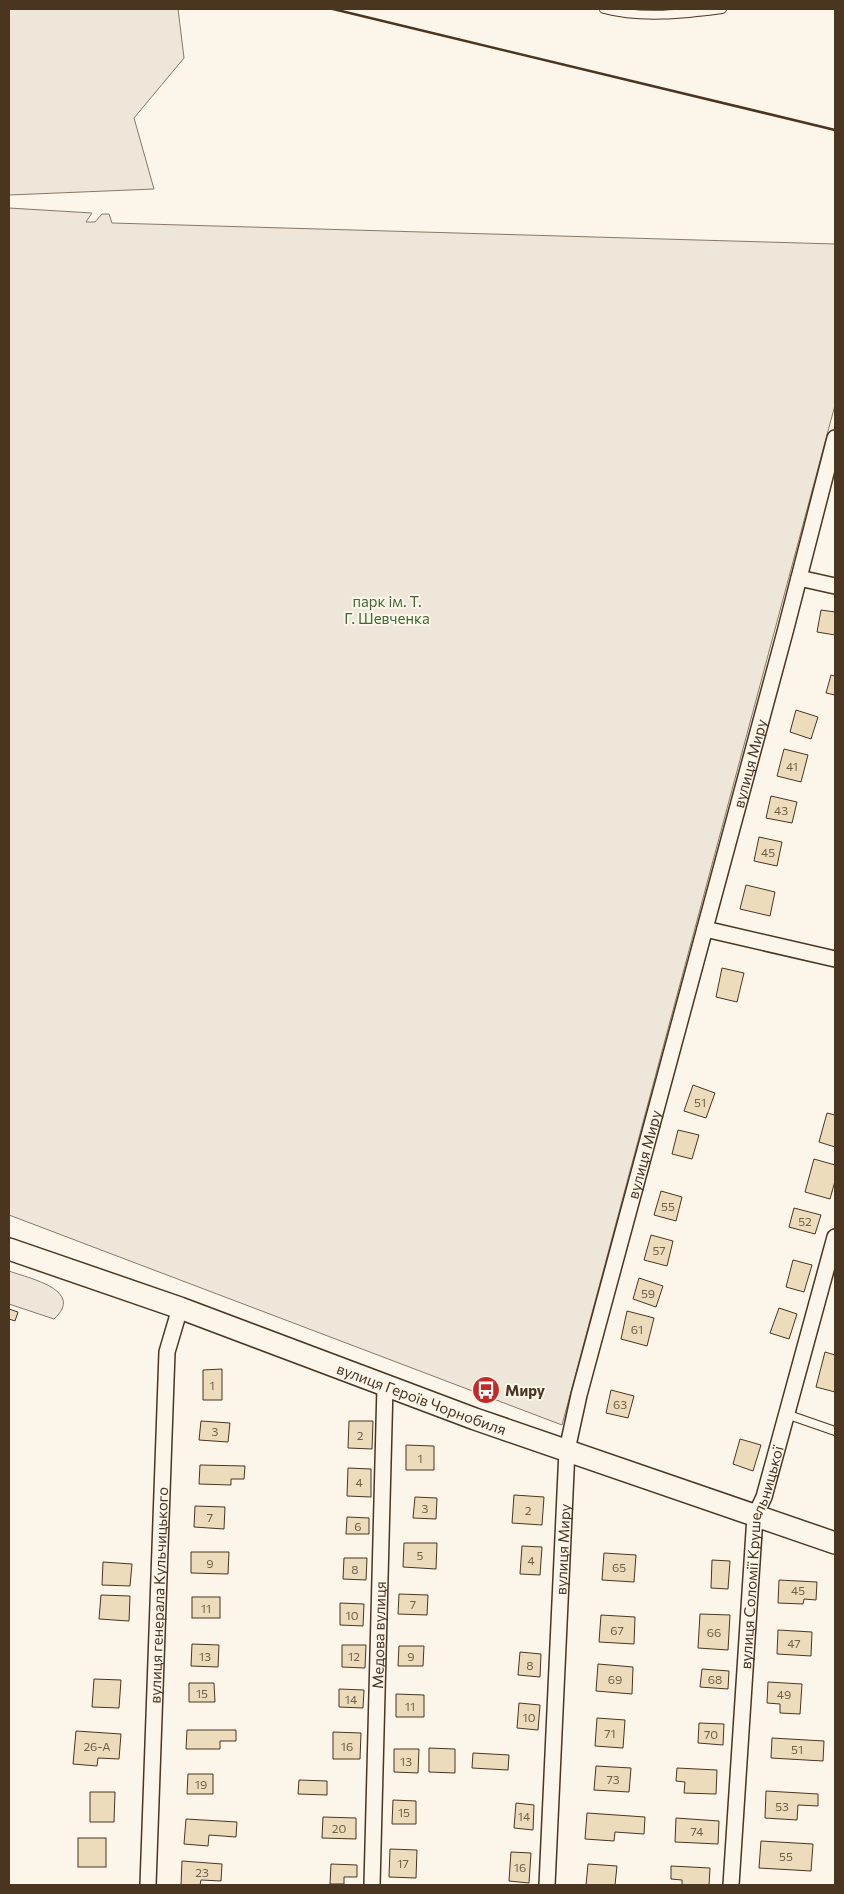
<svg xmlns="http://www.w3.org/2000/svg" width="844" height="1894" viewBox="0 0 844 1894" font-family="Commissioner,sans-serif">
	<rect width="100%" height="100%" fill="#fbf6e9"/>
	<g fill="#ede6d9" stroke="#887966">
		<path d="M9 9H178L184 58 134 118 154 189 9 195Z"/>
		<path d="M9 208 92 213 86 222H95L102 214H109L112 223 835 244V405L562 1425 9 1215Z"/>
		<path d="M9 1271C28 1278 86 1290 54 1319L9 1304Z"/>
	</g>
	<g fill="#ecdcbc" stroke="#4a3520">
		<path d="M821 610 835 612V635L817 632Z"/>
		<path d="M831 675 835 676V695L826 693Z"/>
		<path d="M796 710 818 717 811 739 790 732Z"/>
		<path d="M784 749 808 755 801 782 777 776Z"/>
		<path d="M771 796 797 802 792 823 766 818Z"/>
		<path d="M759 837 782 842 777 866 754 861Z"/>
		<path d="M746 885 775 892 770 916 740 909Z"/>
		<path d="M722 968 744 973 737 1002 716 997Z"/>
		<path d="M693 1085 715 1093 706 1118 684 1111Z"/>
		<path d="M827 1113 835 1115V1147L819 1142Z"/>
		<path d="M678 1130 699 1135 692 1159 672 1154Z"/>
		<path d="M814 1159 835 1165V1181L830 1199 805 1192Z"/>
		<path d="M661 1191 682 1197 676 1221 654 1215Z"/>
		<path d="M794 1208 821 1215 815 1234 789 1227Z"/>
		<path d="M651 1235 673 1241 667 1266 644 1260Z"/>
		<path d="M793 1260 812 1265 804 1292 786 1287Z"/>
		<path d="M639 1278 663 1286 656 1307 633 1299Z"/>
		<path d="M779 1308 797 1314 789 1339 770 1333Z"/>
		<path d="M9 1309 18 1312 15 1321 9 1319Z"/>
		<path d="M627 1311 654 1318 647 1346 621 1339Z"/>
		<path d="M825 1352 835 1355V1392L816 1387Z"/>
		<path d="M222 1369V1400H203V1370Z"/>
		<path d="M611 1390 634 1396 628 1418 606 1413Z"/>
		<path d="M201 1421 230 1423 228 1442 199 1440Z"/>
		<path d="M349 1421H373L372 1449 348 1448Z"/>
		<path d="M740 1439 761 1445 753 1471 733 1464Z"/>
		<path d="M406 1445 434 1446V1470H406Z"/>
		<path d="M200 1465 245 1466 244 1479H231V1485L199 1484Z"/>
		<path d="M348 1468 371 1469V1497L347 1496Z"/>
		<path d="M514 1495 544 1497 542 1525 512 1523Z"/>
		<path d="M415 1497 437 1498 436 1519 413 1518Z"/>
		<path d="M195 1506 225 1507 224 1529 194 1527Z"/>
		<path d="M347 1517 369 1518V1534H346Z"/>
		<path d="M404 1543H437L436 1569 403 1567Z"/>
		<path d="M522 1546 542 1547 540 1575 520 1574Z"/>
		<path d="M191 1552H229L228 1574 191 1573Z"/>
		<path d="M604 1553 636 1555 634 1582 602 1580Z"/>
		<path d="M344 1558H367L366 1580 343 1579Z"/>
		<path d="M712 1560 730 1561 728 1589 711 1588Z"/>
		<path d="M103 1562 132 1564 130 1586 102 1585Z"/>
		<path d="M779 1580 817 1582 816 1600 804 1599 803 1604 778 1603Z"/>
		<path d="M399 1594 428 1595 427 1615 398 1614Z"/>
		<path d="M101 1595 130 1596 129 1621 99 1619Z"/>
		<rect x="192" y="1597" width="28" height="21"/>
		<path d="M340 1603 364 1604 363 1626 340 1625Z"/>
		<path d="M700 1614 730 1615 728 1650 698 1648Z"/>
		<path d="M601 1615 635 1617 634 1644 599 1642Z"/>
		<path d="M778 1630 812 1632 811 1656 777 1654Z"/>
		<path d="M192 1644 219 1645 218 1667 191 1666Z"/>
		<path d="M342 1645H366L365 1668 342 1667Z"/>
		<path d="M399 1646H424L423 1666H398Z"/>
		<path d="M520 1652 541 1654 540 1677 518 1675Z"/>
		<path d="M598 1664 633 1667 632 1694 596 1691Z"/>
		<path d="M702 1669 729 1671 728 1689 700 1687Z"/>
		<path d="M94 1679 121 1680 119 1708 92 1707Z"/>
		<path d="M768 1682 802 1684 800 1714 780 1713V1704L767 1703Z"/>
		<path d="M189 1683H214L215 1702H189Z"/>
		<path d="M339 1689 364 1690 363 1708 339 1707Z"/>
		<path d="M396 1694 424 1695V1717H396Z"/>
		<path d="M519 1703 540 1705 538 1730 517 1728Z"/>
		<path d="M597 1718 625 1720 623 1748 595 1746Z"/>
		<path d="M699 1723 724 1724 723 1745 698 1743Z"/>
		<path d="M187 1730H236V1741H220V1749H186Z"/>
		<path d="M76 1731 121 1734 119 1759 98 1758 97 1766 73 1764Z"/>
		<path d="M333 1732 361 1733 360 1759H333Z"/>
		<path d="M772 1738 824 1741 823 1761 771 1758Z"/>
		<path d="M429 1748 455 1749V1773L429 1772Z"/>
		<path d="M394 1749H419L418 1773 394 1772Z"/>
		<path d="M473 1753 509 1755 508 1770 472 1768Z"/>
		<path d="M596 1766 631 1768 629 1792 594 1790Z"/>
		<path d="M677 1768 717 1770 716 1794 684 1793 685 1782 676 1781Z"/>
		<path d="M188 1774H213V1794H187Z"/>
		<path d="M299 1780 327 1781V1795L298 1794Z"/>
		<path d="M766 1791 818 1794V1806L798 1805 797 1820 765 1818Z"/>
		<path d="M90 1792H115L114 1822H90Z"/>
		<path d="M393 1800 416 1801V1824H392Z"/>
		<path d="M516 1803 534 1805 533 1830 514 1828Z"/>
		<path d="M587 1813 645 1817 644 1834 615 1832 614 1841 585 1839Z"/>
		<path d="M323 1817 356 1818V1839L322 1838Z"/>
		<path d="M676 1818 719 1821 718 1844 675 1842Z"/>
		<path d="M186 1819 237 1822 236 1837 209 1835 208 1846 184 1844Z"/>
		<rect x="78" y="1838" width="28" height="29"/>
		<path d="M761 1841 813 1844 811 1871 759 1868Z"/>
		<path d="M390 1849 417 1850 416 1878 389 1877Z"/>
		<path d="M511 1852 531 1853 529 1883 509 1881Z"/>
		<path d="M182 1861 222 1864 221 1881 201 1880 200 1885H181Z"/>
		<path d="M331 1864 357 1865V1877H344V1884H330Z"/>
		<path d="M588 1864 617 1866 615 1885H586Z"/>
		<path d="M671 1866 710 1868 709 1885H682V1880L671 1879Z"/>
	</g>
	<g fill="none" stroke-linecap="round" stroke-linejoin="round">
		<g stroke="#4a3520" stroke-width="10">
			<g id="lane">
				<path d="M604 9C641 19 685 14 722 9"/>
				<path d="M786 1414 835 1431"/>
			</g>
		</g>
		<g stroke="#4a3520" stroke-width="18">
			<g id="street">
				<path d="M799 578 835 586"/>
				<path d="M705 929 835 959"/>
				<path id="s1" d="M148 1885 167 1352 180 1308"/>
				<path id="s2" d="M372 1885 385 1386"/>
				<path id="s3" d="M547 1885 567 1450 579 1395 785 632 835 438"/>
				<path id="s4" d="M731 1885 755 1516 764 1497 835 1237"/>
			</g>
		</g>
		<g stroke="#4a3520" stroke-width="24">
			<g id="secondary">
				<path id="s5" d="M9 1249 180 1308 475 1419 835 1543"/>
			</g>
		</g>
		<use href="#lane" stroke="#fbf6e9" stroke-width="8"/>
		<use href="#street" stroke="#fbf6e9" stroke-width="15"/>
		<use href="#secondary" stroke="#fbf6e9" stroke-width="21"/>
		<path stroke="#4a3520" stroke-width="2.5" d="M333 9 835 130"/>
	</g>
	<defs>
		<g id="bus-disc" transform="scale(1.4375)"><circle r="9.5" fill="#c62828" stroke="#fbf6e9"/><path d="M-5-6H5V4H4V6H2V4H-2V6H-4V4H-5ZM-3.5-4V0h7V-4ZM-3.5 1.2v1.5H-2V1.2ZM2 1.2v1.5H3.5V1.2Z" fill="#fff"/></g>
	</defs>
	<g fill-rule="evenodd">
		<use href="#bus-disc" x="486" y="1390"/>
	</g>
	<g text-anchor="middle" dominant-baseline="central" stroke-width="4" stroke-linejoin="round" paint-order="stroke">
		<g font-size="12" fill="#725f47">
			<text x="792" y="766">41</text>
			<text x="781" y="810">43</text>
			<text x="768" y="852">45</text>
			<text x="700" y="1102">51</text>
			<text x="668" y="1206">55</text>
			<text x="805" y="1221">52</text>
			<text x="659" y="1250">57</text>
			<text x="648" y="1293">59</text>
			<text x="637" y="1329">61</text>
			<text x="212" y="1385">1</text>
			<text x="620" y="1404">63</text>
			<text x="215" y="1431">3</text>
			<text x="360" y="1435">2</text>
			<text x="420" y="1458">1</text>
			<text x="359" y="1482">4</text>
			<text x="425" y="1508">3</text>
			<text x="528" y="1510">2</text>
			<text x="210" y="1517">7</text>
			<text x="358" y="1526">6</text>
			<text x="420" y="1555">5</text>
			<text x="531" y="1560">4</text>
			<text x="210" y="1563">9</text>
			<text x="619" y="1567">65</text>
			<text x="355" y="1569">8</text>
			<text x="798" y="1590">45</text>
			<text x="413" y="1604">7</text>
			<text x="206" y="1608">11</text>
			<text x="352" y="1615">10</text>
			<text x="617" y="1630">67</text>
			<text x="714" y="1632">66</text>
			<text x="794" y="1643">47</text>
			<text x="205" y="1656">13</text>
			<text x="354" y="1656">12</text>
			<text x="411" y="1656">9</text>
			<text x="530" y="1665">8</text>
			<text x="615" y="1679">69</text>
			<text x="715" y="1679">68</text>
			<text x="202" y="1693">15</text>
			<text x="784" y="1694">49</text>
			<text x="351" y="1699">14</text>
			<text x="410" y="1706">11</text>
			<text x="529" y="1717">10</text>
			<text x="610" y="1733">71</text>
			<text x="711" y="1734">70</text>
			<text x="97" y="1746">26-А</text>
			<text x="347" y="1746">16</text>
			<text x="797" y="1749">51</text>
			<text x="406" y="1761">13</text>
			<text x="613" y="1779">73</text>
			<text x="201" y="1784">19</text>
			<text x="782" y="1806">53</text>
			<text x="404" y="1812">15</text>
			<text x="524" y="1816">14</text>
			<text x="339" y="1828">20</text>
			<text x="697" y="1831">74</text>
			<text x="786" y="1856">55</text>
			<text x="403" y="1863">17</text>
			<text x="520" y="1867">16</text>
			<text x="202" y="1872">23</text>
		</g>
		<g font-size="15" fill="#436837" stroke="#fbf6e9">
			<text x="387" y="601">парк ім. Т.<tspan x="387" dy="17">Г. Шевченка</tspan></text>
		</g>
		<g font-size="15" fill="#4a3520" stroke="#fbf6e9">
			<text stroke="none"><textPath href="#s3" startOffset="1146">вулиця Миру</textPath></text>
			<text stroke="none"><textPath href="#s3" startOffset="741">вулиця Миру</textPath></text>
			<text stroke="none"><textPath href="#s5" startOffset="439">вулиця Героїв Чорнобиля</textPath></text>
			<text stroke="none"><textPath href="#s3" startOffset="336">вулиця Миру</textPath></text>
			<text stroke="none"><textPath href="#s4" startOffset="330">вулиця Соломії Крушельницької</textPath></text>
			<text stroke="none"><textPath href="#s1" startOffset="290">вулиця генерала Кульчицького</textPath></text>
			<text stroke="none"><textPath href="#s2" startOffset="250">Медова вулиця</textPath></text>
		</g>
		<g font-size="15" font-weight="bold" fill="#4a3520" stroke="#fbf6e9" text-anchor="start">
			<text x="505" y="1390">Миру</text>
		</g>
	</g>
	<rect width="844" height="1894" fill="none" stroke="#4a3520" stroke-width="20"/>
</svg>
